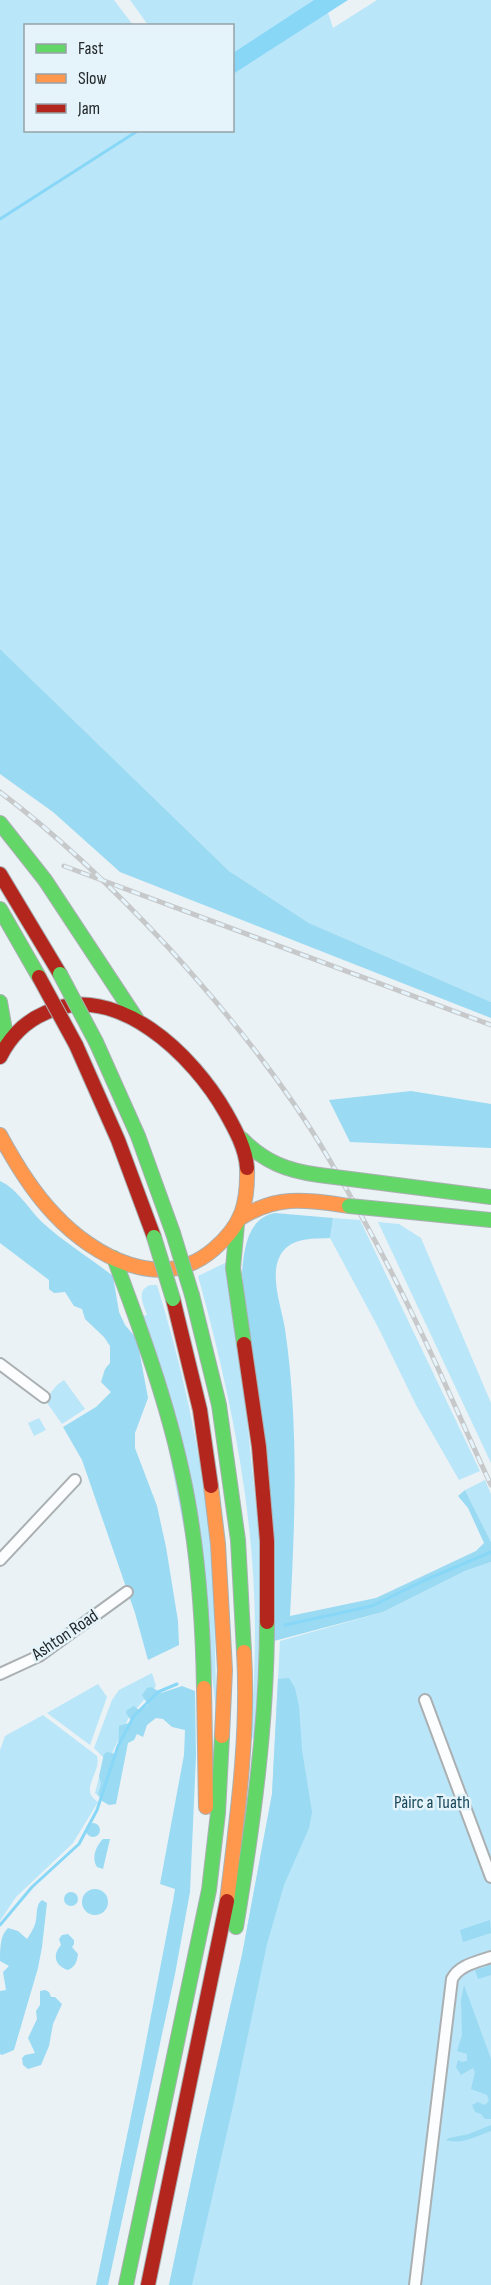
<svg xmlns="http://www.w3.org/2000/svg" width="491" height="2285" viewBox="0 0 491 2285" font-family="'Sofia Sans Condensed',sans-serif">
	<rect width="100%" height="100%" fill="#eaf2f5"/>
	<g fill="#bae6f9">
		<path d="M0 0H114L133 25 26 26V130H232V26L148 25 130 0H324L333 28 377 0H491V1002L309 923 229 871 0 649Z"/>
		<path d="M333 1218 360 1220 480 1471 459 1480 416 1405 378 1327 330 1238Z"/>
		<path d="M378 1222 399 1224 421 1238 491 1403V1463Z"/>
		<path d="M227 1262 242 1372 263 1573 255 1741 251 1737C253 1702 255 1667 255 1632 255 1512 230 1391 198 1276Z"/>
		<path d="M150 1285H157C186 1379 207 1478 213 1577 215 1625 215 1672 217 1720L212 1675 143 1316 147 1315C143 1303 136 1291 150 1285Z"/>
		<path d="M64 1380 85 1409 62 1424 45 1400 57 1385Z"/>
		<path d="M39 1418 46 1430 34 1436 28 1423Z"/>
		<path d="M485 1480 491 1494V1542L465 1490Z"/>
		<path d="M491 1562V2285H169L201 2134 242 1955 272 1794 280 1641 383 1612 465 1571Z"/>
		<path d="M152 1673 156 1686 129 1717 113 1751 99 1797 95 1793 104 1758 94 1748 112 1700 119 1690Z"/>
		<path d="M98 1684 107 1697 90 1745 47 1713Z"/>
		<path d="M43 1715 97 1756C102 1772 78 1790 98 1802L73 1843 16 1897 0 1921V1750L5 1736Z"/>
	</g>
	<g fill="#9adaf3">
		<path d="M0 649 229 871 309 923 491 1002V1018L120 872 53 812 0 774Z"/>
		<path d="M411 1091 491 1104V1148L350 1142 329 1100Z"/>
		<path d="M0 1181C18 1189 29 1210 43 1223 65 1243 90 1258 113 1276L119 1312 125 1325 137 1339 148 1398 135 1433V1448L157 1506 166 1547 178 1621 179 1645 148 1660 135 1613 82 1460 63 1427 96 1407 111 1392 101 1382 105 1369 110 1363V1346L104 1337 85 1319 82 1309 74 1306 65 1292 54 1293 49 1289V1280L0 1243Z"/>
		<path d="M275 1213 333 1218 330 1238C311 1239 288 1237 279 1258 270 1278 282 1309 285 1329 299 1424 295 1521 290 1616L376 1598 476 1551 484 1543 468 1508 458 1496 465 1490 491 1542V1562L465 1571 383 1612 274 1641 242 1273C244 1250 247 1218 275 1213Z"/>
		<path d="M289 1678 295 1688 299 1706 302 1750 312 1812 309 1828 284 1885 267 1944 233 2106 192 2285H169L201 2134 242 1955 272 1794 278 1679Z"/>
		<path d="M152 1687 161 1693 182 1686 195 1691 196 1756 190 1892 175 1974 108 2285H96L140 2073 173 1901 175 1889 160 1884 184 1755 185 1730 172 1727 163 1719 156 1718 147 1725 143 1737 137 1734 134 1740 128 1743 116 1804 109 1805 102 1801 98 1794 101 1784 99 1776 104 1754 107 1752 116 1754 118 1750 119 1726 132 1722 126 1713 127 1710 134 1706 139 1710 148 1705 142 1695 147 1688Z"/>
		<circle cx="93" cy="1830" r="7"/>
		<path d="M103 1839H110L103 1869 97 1867C91 1858 96 1846 103 1839Z"/>
		<circle cx="95" cy="1902" r="13"/>
		<circle cx="71" cy="1899" r="7"/>
		<path d="M42 1900 47 1903 42 1947 38 1968 14 2050 2 2055 0 2054V1991L6 1990 3 1972 9 1966 0 1961C0 1949 0 1935 8 1928L18 1931 27 1939C29 1936 32 1931 34 1927 39 1917 34 1906 42 1900Z"/>
		<path d="M490 1920 491 1933 463 1942 460 1930Z"/>
		<path d="M68 1934 74 1940V1944L72 1947 78 1954C77 1962 75 1967 68 1970 55 1966 52 1955 61 1945L59 1939 62 1935Z"/>
		<path d="M491 1965V1975L478 1979 475 1970Z"/>
		<path d="M464 1985 491 2059V2119H485L481 2114 475 2112 472 2105 478 2102 485 2105 489 2101 487 2095 471 2089 475 2072 473 2068 461 2075 456 2067 458 2060 462 2062 467 2061V2054L457 2051 462 2035 461 2000Z"/>
		<path d="M45 1990 49 1992 51 1997H55L62 2004 53 2024 49 2046 41 2065 28 2069 23 2065 22 2058 25 2055 35 2053 28 2038 37 2019 36 2011 40 2005V1991Z"/>
		<path d="M491 2125V2131C477 2136 461 2145 446 2140L449 2138 469 2134Z"/>
	</g>
	<path fill="#88d7f7" d="M314 0H348L233 74V53Z"/>
	<g fill="none" stroke-linecap="round" stroke-linejoin="round">
		<g stroke="#88d7f7" stroke-width="3">
			<path d="M0 219 139 130"/>
			<path d="M285 1625 372 1606 423 1581 491 1552"/>
			<path d="M0 1925 32 1887 79 1844 97 1810 118 1746 134 1716 158 1692 177 1684"/>
		</g>
		<g stroke="#aab0b2" stroke-width="14">
			<g id="street">
				<path d="M0 1364 44 1397"/>
				<path d="M0 1560 75 1480"/>
				<path d="M0 1674 39 1656 127 1592"/>
				<path d="M425 1700 491 1877"/>
				<path d="M415 2285 452 1979C459 1965 477 1962 491 1957"/>
			</g>
		</g>
		<g stroke="#aab0b2" stroke-width="16">
			<g id="fast">
				<path d="M0 823 45 880 136 1018"/>
				<path d="M0 909 39 977"/>
				<path d="M0 1002 7 1042"/>
				<path d="M96 1042 138 1136 173 1233"/>
				<path d="M242 1139C264 1162 288 1171 319 1175"/>
				<path d="M366 1181 491 1197"/>
				<path d="M370 1208 491 1220"/>
				<path d="M237 1224 233 1268 244 1344"/>
				<path d="M114 1258C144 1338 173 1418 188 1502 199 1564 203 1626 204 1688"/>
				<path d="M192 1295 219 1405 238 1540 244 1652"/>
				<path d="M236 1927C253 1825 267 1725 267 1622"/>
				<path d="M126 2285 209 1890 218 1813 222 1736"/>
			</g>
		</g>
		<g stroke="#aab0b2" stroke-width="16">
			<g id="slow">
				<path d="M0 1135C15 1163 32 1191 54 1214 94 1257 162 1294 214 1249 242 1225 248 1204 247 1168"/>
				<path d="M239 1219C277 1194 307 1200 349 1206"/>
				<path d="M211 1486 218 1544 225 1670 222 1736"/>
				<path d="M204 1688 206 1807"/>
				<path d="M227 1901C237 1819 249 1735 244 1652"/>
			</g>
		</g>
		<g stroke="#aab0b2" stroke-width="16">
			<g id="jam">
				<path d="M0 874 60 974"/>
				<path d="M76 1045 118 1140 154 1237"/>
				<path d="M0 1057C10 1037 24 1022 45 1013 116 979 194 1056 226 1113 235 1129 246 1149 247 1168"/>
				<path d="M173 1299 200 1410 211 1486"/>
				<path d="M244 1344 259 1447 267 1541V1622"/>
				<path d="M148 2285 227 1901"/>
			</g>
		</g>
		<use href="#street" stroke="#fcfdfe" stroke-width="10"/>
		<use href="#fast" stroke="#63d668" stroke-width="14"/>
		<use href="#slow" stroke="#ff974d" stroke-width="14"/>
		<use href="#jam" stroke="#b3261e" stroke-width="14"/>
		<g stroke="#c6c8ca" stroke-width="5">
			<g id="rail">
				<path d="M0 792C61 838 115 890 167 946 227 1012 284 1082 329 1159 362 1215 393 1273 421 1332 445 1382 467 1434 491 1485"/>
				<path d="M64 866 491 1025"/>
			</g>
		</g>
		<use href="#rail" stroke="#e5f3fa" stroke-width="3" stroke-dasharray="9" stroke-linecap="butt"/>
		<g stroke="#aab0b2" stroke-width="16" stroke-linecap="butt">
			<g id="fast-bridge">
				<path d="M60 974 96 1042"/>
				<path d="M319 1175 366 1181"/>
				<path d="M349 1206 370 1208"/>
				<path d="M173 1233 192 1295"/>
				<path d="M154 1237 173 1299"/>
			</g>
		</g>
		<g stroke="#aab0b2" stroke-width="16" stroke-linecap="butt">
			<path id="jam-bridge" d="M39 977 76 1045"/>
		</g>
		<use href="#fast-bridge" stroke="#63d668" stroke-width="14"/>
		<use href="#jam-bridge" stroke="#b3261e" stroke-width="14"/>
	</g>
	<g text-anchor="middle" dominant-baseline="central" stroke-width="5" stroke-linejoin="round" paint-order="stroke">
		<g font-size="18" fill="#23292b" stroke="#e5f3fa">
			<text transform="translate(65 1635) rotate(-34)">Ashton Road</text>
		</g>
		<g font-size="18" fill="#1a495b" stroke="#e5f3fa">
			<text x="432" y="1802">Pàirc a Tuath</text>
		</g>
	</g>
	<rect x="24" y="24" width="210" height="108" fill="#e5f3fa" stroke="#97a2a7" stroke-width="1.5"/>
	<rect x="36" y="44" width="30" height="9" fill="#63d668" stroke="#97a2a7" stroke-width="1.5"/>
	<text x="78" y="54" font-size="18" fill="#23292b">Fast</text>
	<rect x="36" y="74" width="30" height="9" fill="#ff974d" stroke="#97a2a7" stroke-width="1.5"/>
	<text x="78" y="84" font-size="18" fill="#23292b">Slow</text>
	<rect x="36" y="104" width="30" height="9" fill="#b3261e" stroke="#97a2a7" stroke-width="1.5"/>
	<text x="78" y="114" font-size="18" fill="#23292b">Jam</text>
</svg>
